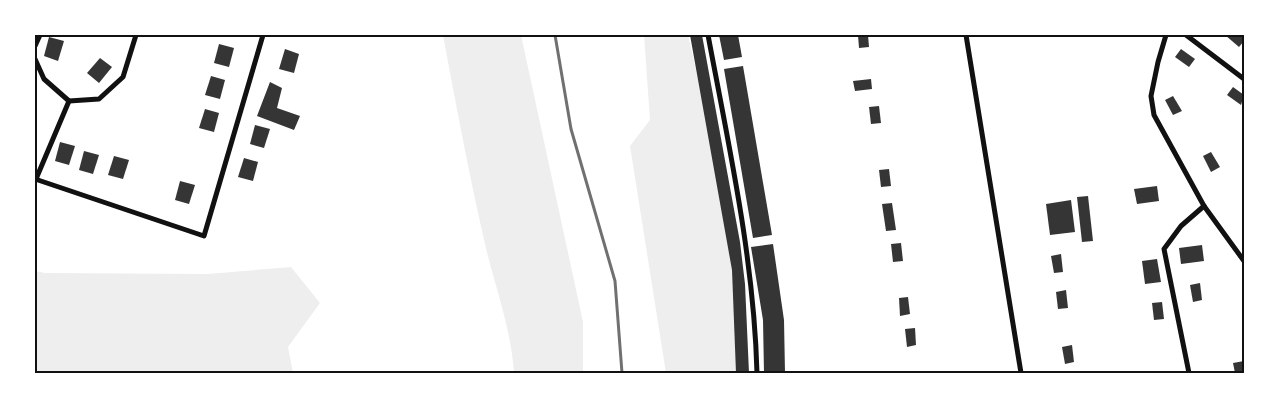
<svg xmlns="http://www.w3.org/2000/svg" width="1279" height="408" viewBox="0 0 1279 408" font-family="'Source Serif 4',serif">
	<rect width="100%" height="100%" fill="#fff"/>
	<g fill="#eee">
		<path d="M443 35H521L583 322V373H514C511 328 495 287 485 244 469 174 456 105 443 35Z"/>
		<path d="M644 35H688L740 264 744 373H666L630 146 650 120Z"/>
		<path d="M291 267 320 303 288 347 293 373H35V271L45 273 208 274Z"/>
	</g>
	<g fill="#353535">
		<path d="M690 35H702L740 242 745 284 749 373H736L732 270Z"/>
		<path d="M719 35H738L742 57 724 60Z"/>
		<path d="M858 35H868L869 47 859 48Z"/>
		<path d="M1225 35H1241L1244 41 1239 47Z"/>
		<path d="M49 37 64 41 58 61 44 56Z"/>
		<path d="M219 44 234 48 229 67 214 63Z"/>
		<path d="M285 49 299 54 294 73 279 69Z"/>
		<path d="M1181 49 1195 59 1189 67 1175 57Z"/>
		<path d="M100 58 112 67 99 83 87 73Z"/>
		<path d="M743 66 772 235 753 238 724 69Z"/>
		<path d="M211 76 225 80 220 99 205 95Z"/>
		<path d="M871 79 872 89 855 91 853 81Z"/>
		<path d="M270 82 282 88 277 108 300 116 294 130 257 116Z"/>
		<path d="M1233 87 1244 95 1241 105 1227 95Z"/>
		<path d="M1173 96 1182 111 1173 115 1165 100Z"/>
		<path d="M879 106 881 123 871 124 869 107Z"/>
		<path d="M205 109 219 113 214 132 199 128Z"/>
		<path d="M255 125 270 129 264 148 250 144Z"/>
		<path d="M60 142 75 146 69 165 55 161Z"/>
		<path d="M84 151 99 155 93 174 79 170Z"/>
		<path d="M1211 152 1220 167 1211 172 1203 156Z"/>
		<path d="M114 156 129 160 123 179 108 175Z"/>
		<path d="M244 158 258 162 253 181 238 177Z"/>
		<path d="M889 169 891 186 881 187 879 170Z"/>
		<path d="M180 181 195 185 189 204 175 200Z"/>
		<path d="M1157 186 1159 201 1137 204 1134 189Z"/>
		<path d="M1088 196 1093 241 1082 242 1077 197Z"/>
		<path d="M1071 200 1075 232 1050 235 1046 204Z"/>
		<path d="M892 203 896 230 886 231 882 204Z"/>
		<path d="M901 243 903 261 893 262 891 244Z"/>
		<path d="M773 244 784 320 785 373H764L763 320 751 247Z"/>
		<path d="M1202 245 1204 261 1181 264 1179 248Z"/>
		<path d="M1061 254 1063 272 1054 273 1051 256Z"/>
		<path d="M1157 259 1161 282 1145 284 1142 261Z"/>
		<path d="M1200 283 1202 300 1193 302 1190 285Z"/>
		<path d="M1066 290 1068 308 1058 309 1056 292Z"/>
		<path d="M908 297 910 314 900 316 899 298Z"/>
		<path d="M1162 302 1164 319 1154 320 1152 303Z"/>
		<path d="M915 328 916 345 907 347 905 329Z"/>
		<path d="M1072 345 1074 362 1065 364 1062 347Z"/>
		<path d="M1244 361V373H1235L1233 363Z"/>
	</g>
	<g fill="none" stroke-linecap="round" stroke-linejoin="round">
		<g stroke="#111" stroke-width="5">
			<path d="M708 35C729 147 754 259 757 373"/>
			<path d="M966 35 1021 373"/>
			<path d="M1166 35 1158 62 1151 96 1154 115 1204 206 1244 261"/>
			<path d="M1186 35 1244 79"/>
			<path d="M35 46 40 35"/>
			<path d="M35 59 44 79 69 101 36 179"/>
			<path d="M69 101 99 99 123 77 136 35"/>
			<path d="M35 179 204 236 263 35"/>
			<path d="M1189 373 1164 249 1181 226 1204 206"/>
		</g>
		<path stroke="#707070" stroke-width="3" d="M555 35 571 129 615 281 622 373"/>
	</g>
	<rect width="1279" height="408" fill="none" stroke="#ffffff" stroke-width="72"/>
	<rect x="36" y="36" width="1207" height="336" fill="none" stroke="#111" stroke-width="2"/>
</svg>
